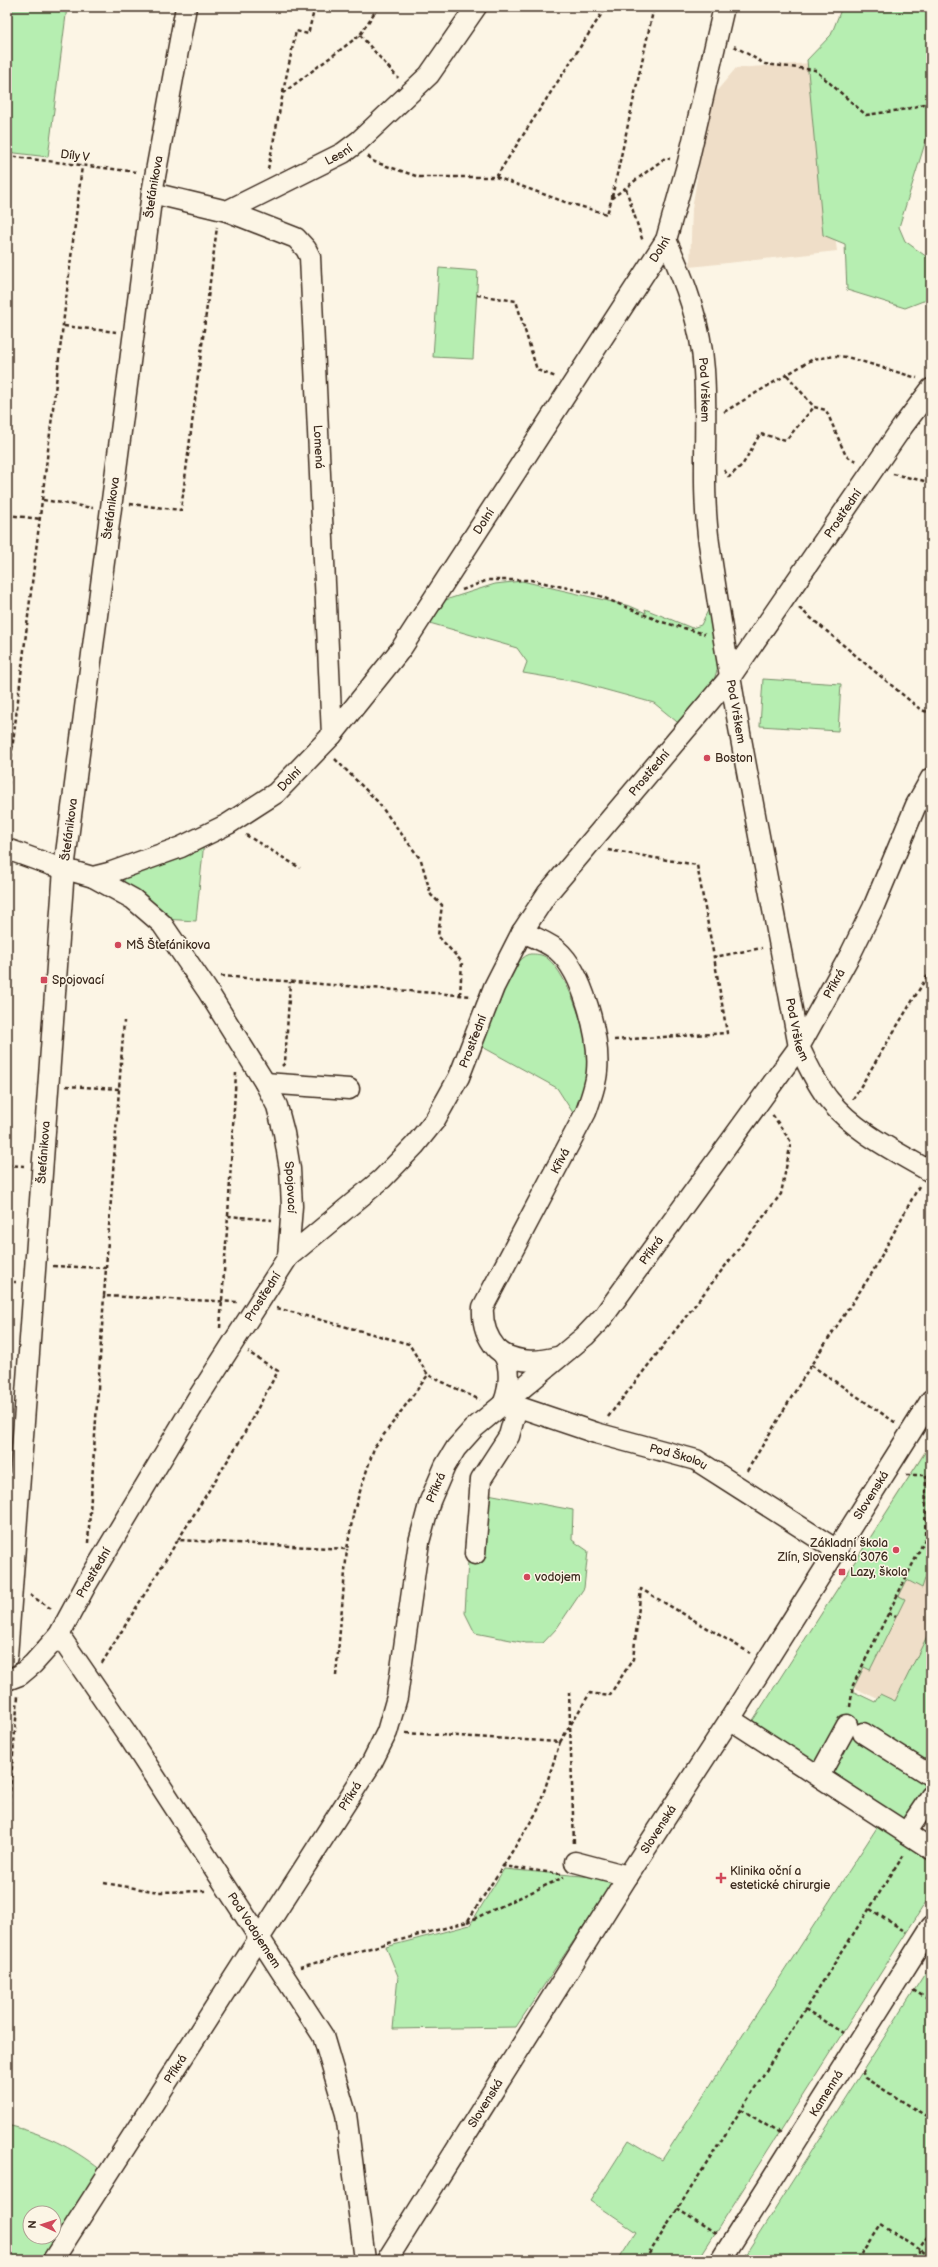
<svg xmlns="http://www.w3.org/2000/svg" width="938" height="2267" viewBox="0 0 938 2267" font-family="'Balsamiq Sans',sans-serif">
	<rect width="100%" height="100%" fill="#fcf5e5"/>
	<filter id="ink" filterUnits="userSpaceOnUse"><feTurbulence type="fractalNoise" baseFrequency=".025" numOctaves="2"/><feDisplacementMap in="SourceGraphic" scale="8" xChannelSelector="R" yChannelSelector="G"/><feConvolveMatrix kernelMatrix="1 2 1 2 8 2 1 2 1" color-interpolation-filters="sRGB"/></filter>
	<g filter="url(#ink)">
		<g fill="#efdec8">
			<path d="M811 63 837 251 690 267 692 209 710 99 736 68Z"/>
			<path d="M931 1441V1712L891 1705 792 1659Z"/>
		</g>
		<g fill="#b6eeb1" stroke="#788c68" fill-rule="evenodd">
			<path d="M7 7H67L48 157 7 152Z"/>
			<path d="M842 7H931V124L899 227 905 241 931 260V298L905 308 847 290 845 244 823 235 807 60 831 35Z"/>
			<path d="M439 268 478 271 473 359 433 357Z"/>
			<path d="M522 581 630 606 646 613 645 609 692 628 701 625 713 600 719 664 713 683 682 726 654 703 577 682 523 673 527 662 517 648 426 622 439 602 495 584Z"/>
			<path d="M763 679 841 684 838 731 760 726Z"/>
			<path d="M204 842 196 921 163 919 124 883V878Z"/>
			<path d="M530 954C536 954 542 954 547 958 569 975 590 1039 588 1066 588 1084 581 1099 575 1116L557 1088 479 1045C488 1024 507 961 530 954Z"/>
			<path d="M931 1443V1560L922 1588 907 1580 899 1596 905 1599 870 1670 864 1667 852 1691 875 1702 880 1694 895 1701 931 1628V1787L910 1826 931 1854V1894L698 2260H618L636 2232 590 2201 629 2140 662 2160 878 1826 741 1739Z"/>
			<path d="M472 1491 573 1510 572 1540 588 1551 584 1588 557 1628 543 1643H526L475 1633 465 1613Z"/>
			<path d="M504 1869 615 1879 516 2027 393 2029 398 1976 386 1947 470 1925Z"/>
			<path d="M931 1964V2260H742Z"/>
			<path d="M7 2125C45 2134 70 2146 101 2170L43 2260H7ZM30 2213H54V2237H30Z"/>
		</g>
		<g fill="none" stroke-linecap="round" stroke-linejoin="round">
			<g stroke="#3b2a1e" stroke-width="23">
				<g id="minor">
					<path id="s1" d="M152 193 227 211 343 153 359 141 429 75 476 7"/>
					<path id="s2" d="M227 211 296 238 306 249 310 257 332 735"/>
					<path id="s3" d="M666 240C685 281 701 324 704 370 708 428 701 485 709 543 733 712 768 879 799 1047 808 1065 816 1084 829 1100 855 1132 895 1151 931 1172"/>
					<path id="s4" d="M7 849 51 865 93 877 109 873 181 847 228 824 276 793 332 735 401 649 666 240 688 162 724 7"/>
					<path id="s5" d="M93 877 133 899 162 924 207 990 265 1083 277 1106 284 1133 290 1169 292 1206 288 1257"/>
					<path d="M265 1083 349 1089"/>
					<path d="M503 1354C522 1363 538 1362 557 1357"/>
					<path id="s6" d="M504 1402C509 1389 512 1367 503 1354 501 1352 498 1350 496 1348 486 1336 482 1323 483 1307L586 1112C591 1098 596 1085 597 1071 600 1038 583 972 557 950 547 942 534 937 522 932"/>
					<path id="s7" d="M504 1402 596 1433 696 1460 835 1549"/>
					<path d="M475 1554 481 1479 509 1436 517 1407"/>
					<path id="s8" d="M59 1635 127 1734 323 2036 346 2114 365 2260"/>
					<path id="s9" d="M7 1657 64 869 152 193 186 7"/>
					<path id="s10" d="M7 1680 20 1675 33 1664 59 1635 86 1585 199 1396 288 1257 382 1179 415 1145 435 1120 459 1077 494 987 522 932 547 894 731 676 903 426 931 389"/>
					<path d="M730 1719 931 1849"/>
					<path d="M863 1733 931 1776"/>
					<path d="M819 1776 847 1725"/>
					<path d="M906 1833 931 1796"/>
					<path d="M575 1862 628 1876"/>
					<path id="s11" d="M53 2260 372 1762 387 1732 397 1697 419 1542 430 1501 445 1466 456 1448 473 1429 585 1336 603 1317 799 1047 851 953 873 908 916 805 931 778"/>
					<path id="s12" d="M387 2260 628 1876 730 1719 931 1400"/>
					<path id="s13" d="M721 2260 931 1927"/>
				</g>
			</g>
			<g stroke="#3b2a1e" stroke-width="2.5" stroke-dasharray="4 3" stroke-linecap="butt">
				<path d="M360 35 398 78"/>
				<path d="M734 46 765 64 815 70 866 115 907 109 931 102"/>
				<path d="M283 92 296 31 308 34 315 7"/>
				<path d="M7 156 137 172"/>
				<path d="M368 156 372 161 419 177H496L565 202 607 214 612 198 665 158 670 159"/>
				<path d="M268 169 283 93 360 35 378 7"/>
				<path d="M496 177 606 7"/>
				<path d="M626 189 643 242"/>
				<path d="M612 197 654 7"/>
				<path d="M477 295 516 301 537 370 556 377"/>
				<path d="M64 326 116 332"/>
				<path d="M787 375 814 407 826 410 846 456 856 461"/>
				<path d="M724 412 813 359 836 356 847 357 917 378"/>
				<path d="M724 470 729 477 743 464 760 434 786 440 814 407"/>
				<path d="M893 474 929 482 931 480"/>
				<path d="M43 500 93 508"/>
				<path d="M130 504 181 510 217 227"/>
				<path d="M7 515 41 519"/>
				<path d="M462 590 488 580H531L595 594 662 622 705 634"/>
				<path d="M799 608 921 710 931 713"/>
				<path d="M335 759 377 801 421 860 431 895 442 905 438 936 462 962 460 995"/>
				<path d="M7 792 82 166"/>
				<path d="M246 835 300 868"/>
				<path d="M608 850 697 865 714 957"/>
				<path d="M221 976 471 996"/>
				<path d="M614 1040 727 1033 714 957 762 948"/>
				<path d="M282 1066 285 1063 290 982"/>
				<path d="M66 1086 119 1089"/>
				<path d="M853 1099 928 975"/>
				<path d="M7 1165 24 1166"/>
				<path d="M228 1216 236 1073"/>
				<path d="M53 1266 106 1268 104 1296 238 1302"/>
				<path d="M106 1268 124 1021"/>
				<path d="M7 1282H16"/>
				<path d="M277 1308 409 1344 428 1375"/>
				<path d="M220 1328 228 1216 272 1220"/>
				<path d="M811 1365 896 1423"/>
				<path d="M608 1417 781 1194 791 1142 772 1114"/>
				<path d="M747 1471 811 1365 872 1273 919 1186"/>
				<path d="M906 1475H931"/>
				<path d="M178 1540 241 1439 278 1371 248 1352"/>
				<path d="M88 1543 104 1296"/>
				<path d="M30 1595 53 1610"/>
				<path d="M888 1613 896 1617"/>
				<path d="M102 1663 178 1540 347 1549 354 1510 374 1448 428 1375 480 1400"/>
				<path d="M336 1676 347 1549"/>
				<path d="M569 1692 574 1845"/>
				<path d="M850 1707 853 1685 925 1539 926 1475"/>
				<path d="M406 1733 560 1742 538 1810 503 1866"/>
				<path d="M560 1742 590 1693 609 1696 633 1659 641 1589 750 1653"/>
				<path d="M7 1826 18 1696"/>
				<path d="M104 1883 159 1892 205 1891V1889"/>
				<path d="M870 1909 906 1932"/>
				<path d="M467 1922 564 1877"/>
				<path d="M300 1967 467 1922 503 1866 561 1874"/>
				<path d="M913 1990 931 2001"/>
				<path d="M805 2009 843 2033"/>
				<path d="M862 2071 865 2078 931 2119"/>
				<path d="M741 2109 780 2134"/>
				<path d="M677 2209 716 2233"/>
				<path d="M645 2260 905 1853"/>
				<path d="M858 2260 881 2225 919 2249 931 2231"/>
				<path d="M919 2260V2249L931 2257"/>
			</g>
			<use href="#minor" stroke="#fcf5e5" stroke-width="20"/>
		</g>
	</g>
	<g fill="#d1495b" stroke="#fcf5e5" stroke-width="1.5">
		<circle cx="707" cy="758" r="4"/>
		<circle cx="118" cy="945" r="4"/>
		<rect x="40" y="976" width="8" height="8" rx="2"/>
		<circle cx="896" cy="1550" r="4"/>
		<rect x="838" y="1568" width="8" height="8" rx="2"/>
		<circle cx="527" cy="1577" r="4"/>
		<path d="M719 1872h4v4h4v4h-4v4h-4v-4h-4v-4h4z"/>
	</g>
	<g text-anchor="middle" dominant-baseline="central" stroke-width="3" stroke-linejoin="round" paint-order="stroke">
		<g font-size="12" fill="#3b2a1e" stroke="#fcf5e5">
			<text stroke="none"><textPath href="#s1" startOffset="202">Lesní</textPath></text>
			<text transform="translate(75 156) rotate(7)">Díly V</text>
			<text stroke="none"><textPath href="#s9" startOffset="1478">Štefánikova</textPath></text>
			<text stroke="none"><textPath href="#s4" startOffset="960">Dolní</textPath></text>
			<text stroke="none"><textPath href="#s3" startOffset="156">Pod Vrškem</textPath></text>
			<text stroke="none"><textPath href="#s2" startOffset="288">Lomená</textPath></text>
			<text stroke="none"><textPath href="#s9" startOffset="1154">Štefánikova</textPath></text>
			<text stroke="none"><textPath href="#s10" startOffset="1449">Prostřední</textPath></text>
			<text stroke="none"><textPath href="#s4" startOffset="636">Dolní</textPath></text>
			<text stroke="none"><textPath href="#s3" startOffset="480">Pod Vrškem</textPath></text>
			<text stroke="none"><textPath href="#s10" startOffset="1125">Prostřední</textPath></text>
			<text stroke="none"><textPath href="#s4" startOffset="312">Dolní</textPath></text>
			<text stroke="none"><textPath href="#s9" startOffset="830">Štefánikova</textPath></text>
			<text stroke="none"><textPath href="#s11" startOffset="1523">Příkrá</textPath></text>
			<text stroke="none"><textPath href="#s3" startOffset="804">Pod Vrškem</textPath></text>
			<text stroke="none"><textPath href="#s10" startOffset="801">Prostřední</textPath></text>
			<text stroke="none"><textPath href="#s9" startOffset="506">Štefánikova</textPath></text>
			<text stroke="none"><textPath href="#s6" startOffset="268">Křivá</textPath></text>
			<text stroke="none"><textPath href="#s5" startOffset="382">Spojovací</textPath></text>
			<text stroke="none"><textPath href="#s11" startOffset="1199">Příkrá</textPath></text>
			<text stroke="none"><textPath href="#s10" startOffset="465">Prostřední</textPath></text>
			<text stroke="none"><textPath href="#s7" startOffset="183">Pod Školou</textPath></text>
			<text stroke="none"><textPath href="#s11" startOffset="875">Příkrá</textPath></text>
			<text stroke="none"><textPath href="#s12" startOffset="905">Slovenská</textPath></text>
			<text stroke="none"><textPath href="#s10" startOffset="141">Prostřední</textPath></text>
			<text stroke="none"><textPath href="#s11" startOffset="551">Příkrá</textPath></text>
			<text stroke="none"><textPath href="#s12" startOffset="509">Slovenská</textPath></text>
			<text stroke="none"><textPath href="#s8" startOffset="354">Pod Vodojemem</textPath></text>
			<text stroke="none"><textPath href="#s11" startOffset="227">Příkrá</textPath></text>
			<text stroke="none"><textPath href="#s13" startOffset="197">Kamenná</textPath></text>
			<text stroke="none"><textPath href="#s12" startOffset="185">Slovenská</textPath></text>
		</g>
		<g font-size="12" fill="#3b2a1e" stroke="#fcf5e5" text-anchor="start">
			<text x="715" y="758">Boston</text>
			<text x="126" y="945">MŠ Štefánikova</text>
			<text x="52" y="980">Spojovací</text>
			<text x="888" y="1543" text-anchor="end">Základní škola<tspan x="888" dy="14">Zlín, Slovenská 3076</tspan></text>
			<text x="850" y="1572">Lazy, škola</text>
			<text x="535" y="1577">vodojem</text>
			<text x="730" y="1871">Klinika oční a<tspan x="730" dy="14">estetické chirurgie</tspan></text>
		</g>
	</g>
	<rect width="938" height="2267" fill="none" stroke="#fcf5e5" stroke-width="24"/>
	<rect x="12" y="12" width="914" height="2243" fill="none" stroke="#3b2a1e" stroke-width="1.5" filter="url(#ink)"/>
	<g transform="translate(42 2225) rotate(273)"><circle r="19" fill="#fcf5e5" stroke="#afa495"/>
	<path d="M0-3L7 15L0 10L-7 15Z" fill="#d1495b"/>
	<text y="-6" font-size="11" font-weight="bold" text-anchor="middle" fill="#3b2a1e">N</text>
	</g>
</svg>
